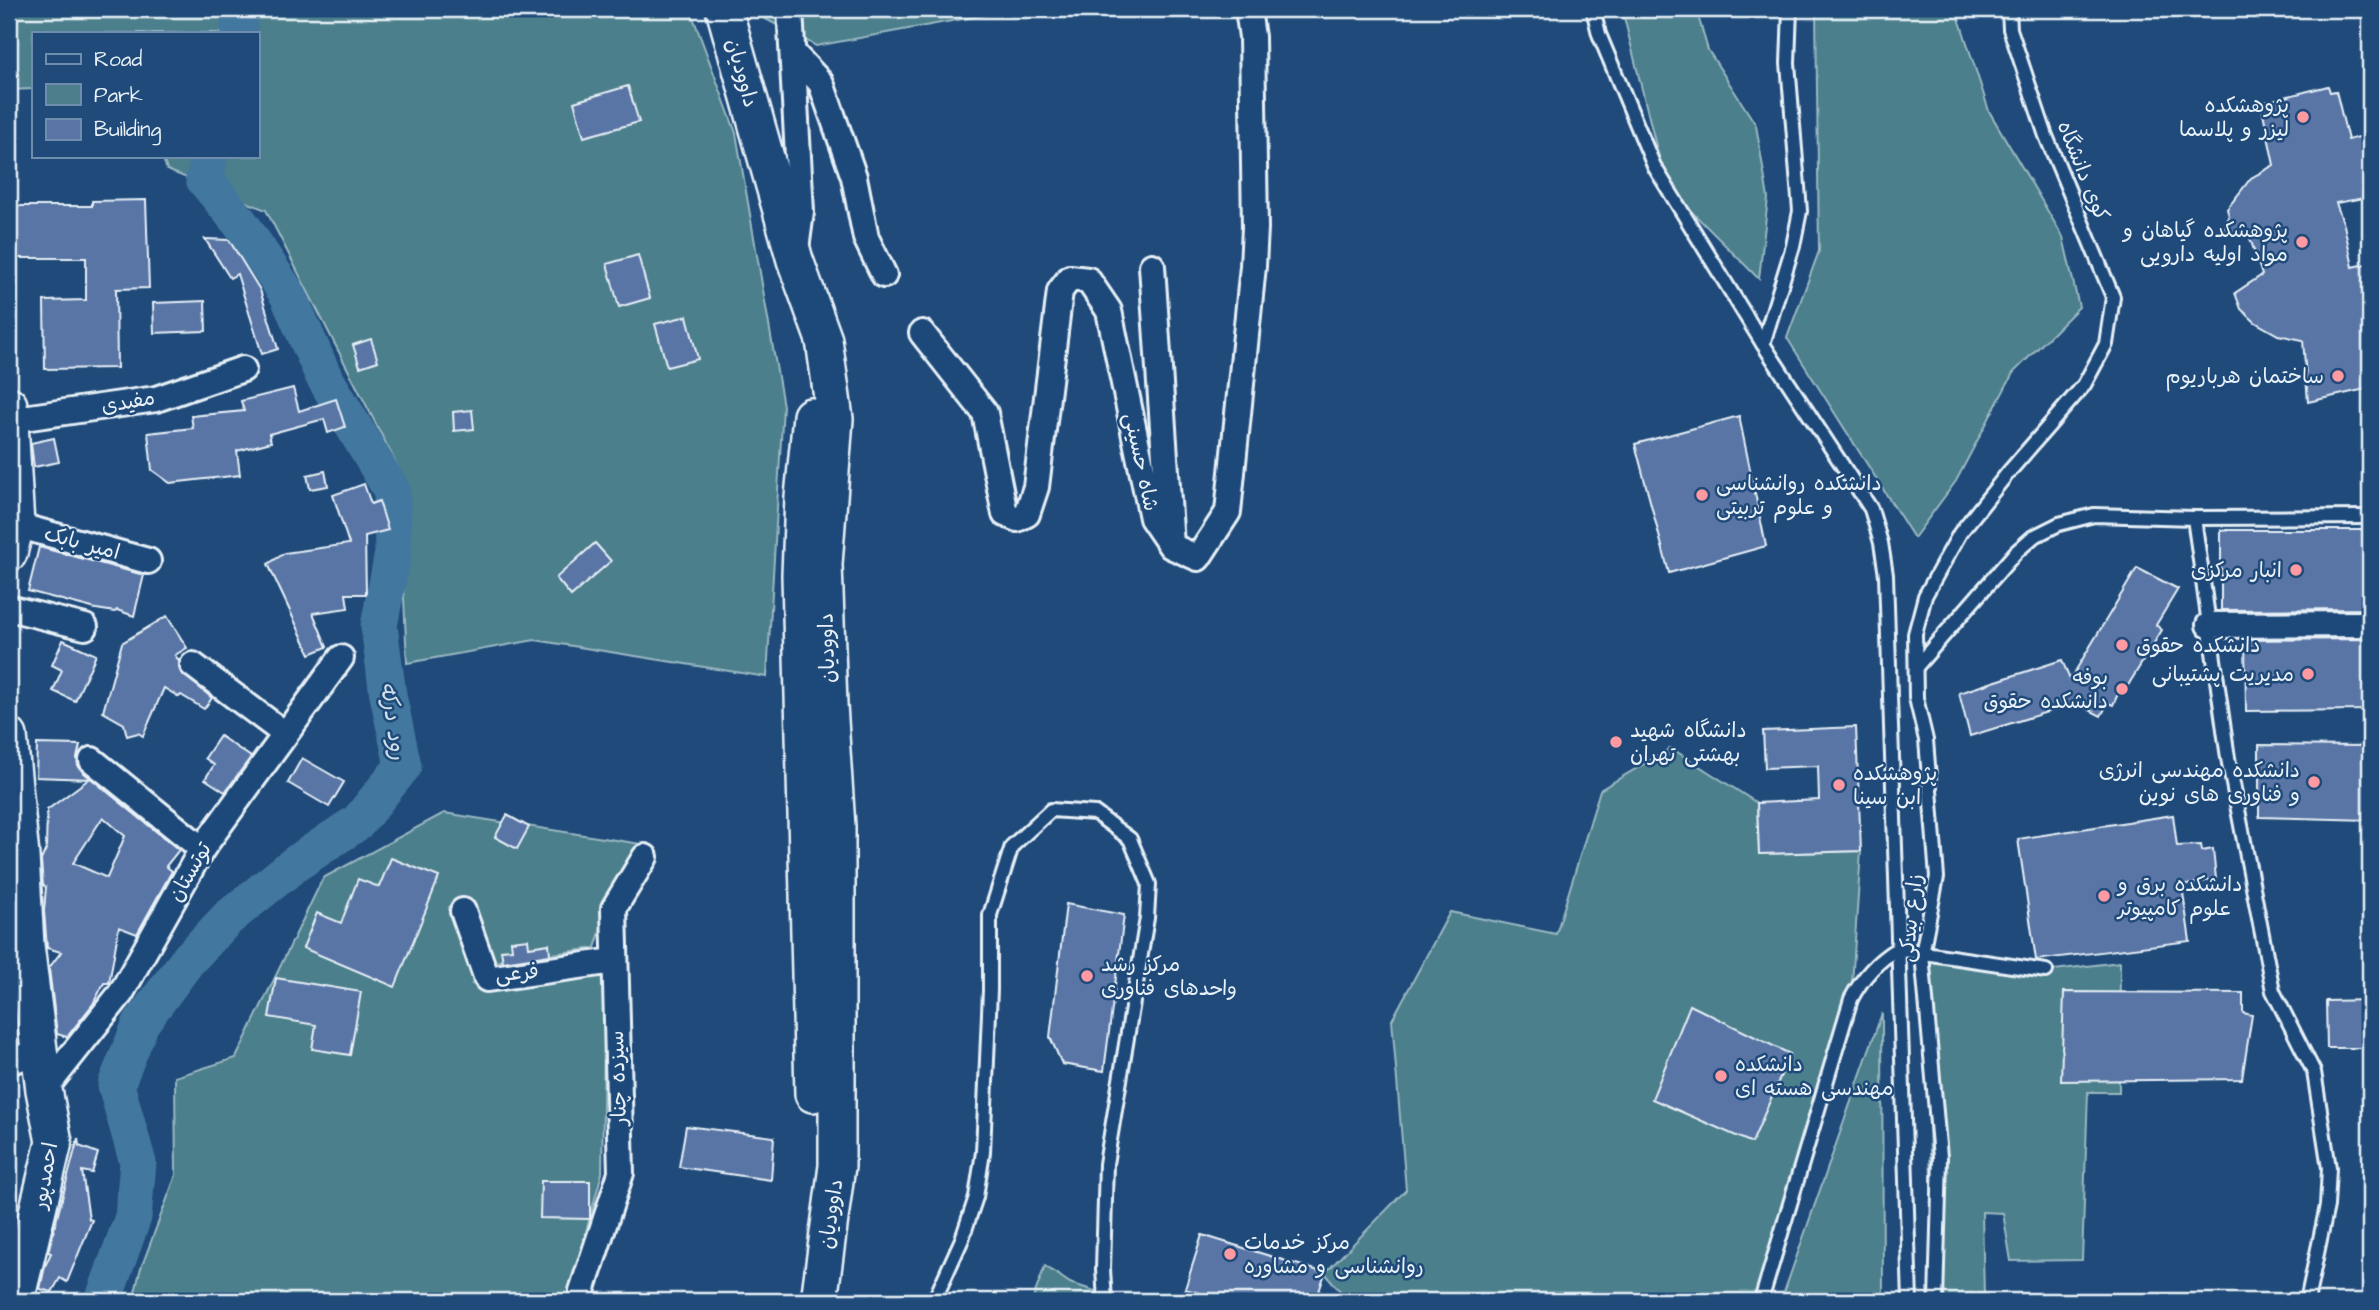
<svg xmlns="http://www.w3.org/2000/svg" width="2379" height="1310" viewBox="0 0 2379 1310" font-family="'Architects Daughter','Playpen Sans Arabic',sans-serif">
	<rect width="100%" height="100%" fill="#1f4a7a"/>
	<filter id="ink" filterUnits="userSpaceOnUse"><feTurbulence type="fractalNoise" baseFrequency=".0143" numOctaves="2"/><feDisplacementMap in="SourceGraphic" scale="14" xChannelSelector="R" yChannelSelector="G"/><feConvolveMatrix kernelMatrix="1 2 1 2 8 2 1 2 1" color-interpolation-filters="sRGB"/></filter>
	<g filter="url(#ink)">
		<g fill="#4c7f8b" stroke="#9ab8c2" stroke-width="2">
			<path d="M9 9H690L736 133 783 406 767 677 535 640 407 663 398 467 266 210 167 170 162 156H257V33H33V89L9 90Z"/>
			<path d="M747 9H1017L816 46Z"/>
			<path d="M1622 9H1696L1708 50 1756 125 1768 198 1759 279 1666 186Z"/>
			<path d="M1816 9H1956L1989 111 2063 237 2079 307 2013 373 1956 481 1914 538 1787 338 1819 251Z"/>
			<path d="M1671 748 1757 803 1759 854 1861 851 1851 999 1761 1301H1348L1325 1273 1406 1190 1392 1020 1450 912 1556 934 1600 790Z"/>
			<path d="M444 813 641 844 611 896 595 948 494 962 474 972 472 984 482 987 605 971 602 1173 567 1301H133L140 1271 176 1175 175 1077 236 1058 323 878Z"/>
			<path d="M1922 954 2046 971 2120 962 2119 1092H2088L2082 1260 2011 1261 2003 1213 1982 1212 1984 1294 1953 1301H1936Z"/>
			<path d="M1882 1013 1883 1301H1781Z"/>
			<path d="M1045 1266 1070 1283 1095 1291V1301H1032Z"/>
		</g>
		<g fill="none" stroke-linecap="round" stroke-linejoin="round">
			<g stroke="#42779f" stroke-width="37">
				<path d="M239 9V33"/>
				<path d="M103 1301 133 1217 138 1163 116 1085 141 1023 188 960 228 918 295 864 358 822 403 766 388 695 379 626 393 553 392 491 323 375 288 295 241 224 204 179 210 156"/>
			</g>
		</g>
		<g fill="#5974a5" stroke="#e8f1f8" stroke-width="2" fill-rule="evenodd">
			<path d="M628 86 639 122 584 137 574 102Z"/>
			<path d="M2328 86 2330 92 2336 91 2348 140 2370 134V197L2336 203 2344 225 2353 267 2370 263V388L2308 402 2303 340 2278 335 2255 322 2241 309 2235 293 2262 275 2249 235 2223 233 2229 216 2227 209 2251 178 2274 165 2261 103Z"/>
			<path d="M146 200 149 288 116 289 117 368 45 369 44 301 86 300V258H11V206H92V201Z"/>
			<path d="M205 239 229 240 260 290 278 349 262 354 237 274 230 278Z"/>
			<path d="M638 255 650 298 619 307 607 264Z"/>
			<path d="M205 301 206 331 154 333 153 303Z"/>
			<path d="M687 316 698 359 667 367 655 324Z"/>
			<path d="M371 339 378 361 360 367 353 345Z"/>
			<path d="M293 388 299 411 336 399 345 427 328 433 324 419 269 434 271 442 237 451 240 475 170 483 152 470 148 433 193 428 191 416 244 411 241 401Z"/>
			<path d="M472 410 474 429 454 431 453 412Z"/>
			<path d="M1739 416 1766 546 1669 573 1635 444Z"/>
			<path d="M54 438 59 462 34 467 31 443Z"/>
			<path d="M325 471 328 486 310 489 307 475Z"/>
			<path d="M364 484 371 504 379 501 388 530 365 536 366 594H346L348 608 313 613 327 647 310 654 268 564 285 553 349 544 333 495Z"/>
			<path d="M2221 530H2370V609L2221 610Z"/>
			<path d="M595 543 611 561 571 596 556 578Z"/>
			<path d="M39 547 144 575 134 616 117 610 115 612 96 609 28 591Z"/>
			<path d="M2137 568 2178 589 2156 625 2162 630 2127 687 2122 685 2113 705 2108 703 2101 716 2076 703 1970 736 1959 693 2062 660 2070 680Z"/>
			<path d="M167 616 187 648 175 655 179 661 180 671 212 698 204 709 181 695 179 697 164 688 143 736 138 733 127 736 124 724 103 712 122 643Z"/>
			<path d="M2370 639V710L2246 711 2245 640Z"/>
			<path d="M63 640 96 655 75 701 53 691 62 670 52 665Z"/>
			<path d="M1856 727 1861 851 1759 854 1757 803 1819 800 1818 766 1765 768 1763 731Z"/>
			<path d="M220 736 251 757 225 792 205 779 214 765 205 758Z"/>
			<path d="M37 744 80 745 77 758 78 766 83 772 179 850 166 866 172 871 137 934 119 927 109 983H104L93 1004 67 1037 57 1034 49 968 61 952 47 948 44 911 46 887 43 885 41 860 46 849 47 810 89 779 36 777ZM103 817 125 836 107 878 73 863Z"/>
			<path d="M2259 745 2370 746V820L2259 817Z"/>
			<path d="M302 758 344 782 329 807 288 783Z"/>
			<path d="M507 815 529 827 517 849 495 837Z"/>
			<path d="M2173 815 2177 846 2201 845 2202 851 2213 849 2216 879 2182 886 2190 941 2036 960 2018 839Z"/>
			<path d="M391 858 439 877 395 987 303 948 317 913 341 923 358 879 379 887Z"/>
			<path d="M1066 904 1124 915 1104 1071 1062 1064 1050 1037Z"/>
			<path d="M528 939 529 947 549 944 550 955 503 962 501 950 512 949 511 941Z"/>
			<path d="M276 978 361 992 350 1055 312 1049 316 1025 269 1017Z"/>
			<path d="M2064 992 2243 993V1013L2252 1015 2242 1079 2061 1081Z"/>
			<path d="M2370 1000V1048H2327L2326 1001Z"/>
			<path d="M1690 1005 1790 1054 1752 1143 1652 1099Z"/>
			<path d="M686 1126 774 1137 771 1180 679 1167Z"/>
			<path d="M78 1138 79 1146 98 1153 92 1173 82 1171 89 1219 92 1220 67 1282 60 1278 52 1292 40 1289 45 1266 51 1253 48 1252Z"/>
			<path d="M541 1181H590V1219L540 1218Z"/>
			<path d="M1202 1235 1325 1273 1316 1301H1229L1185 1289Z"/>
		</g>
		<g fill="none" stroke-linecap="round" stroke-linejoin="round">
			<g stroke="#e8f1f8" stroke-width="18">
				<g id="lane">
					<path d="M1593 9 1599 34 1654 166 1763 344 1793 246 1800 211 1788 63 1790 9"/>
					<path d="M1763 344 1871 509 1881 543 1886 575 1910 1301"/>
					<path d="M1916 667 2016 552 2033 537 2059 524 2094 515 2194 518"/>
					<path d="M934 1301 962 1239 976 1197 983 1152 990 990V915L1012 846 1051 810 1095 813 1130 839 1149 884 1147 918 1106 1164 1103 1269 1105 1301"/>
					<path d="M1761 1301 1851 999C1862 978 1877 961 1897 949L2046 971"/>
					<path d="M1936 1301 1940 1157 1922 954 1937 877 1926 740 1916 698 1915 634 1925 596 1960 533 2007 474 2084 385 2106 344 2113 297 2046 136 2010 29 2009 9"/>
					<path d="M2307 1301 2327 1206 2329 1168 2314 1072 2273 991 2228 758 2194 518 2370 517"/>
				</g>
			</g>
			<g stroke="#e8f1f8" stroke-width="30">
				<g id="street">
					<path d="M790 9 801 212 796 249"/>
					<path d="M793 53 821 83 854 177 866 238 884 275"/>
					<path d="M1152 266 1171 545"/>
					<path d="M922 333 985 413 1005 514 1017 519 1027 514 1036 487 1060 291 1070 278 1088 280 1109 311 1152 518 1171 546 1198 558 1228 512 1253 266 1255 228 1252 37 1248 9"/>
					<path d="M9 420 156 399 243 369"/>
					<path d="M16 525 148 561"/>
					<path d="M9 608 85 627"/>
					<path d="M2209 625 2370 624"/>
					<path d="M193 665 285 734"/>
					<path d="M92 760 202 849"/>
					<path d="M463 911 487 979 614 961"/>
					<path d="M9 1062 39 1051"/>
					<path d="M44 1090 121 993 202 849 341 658"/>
					<path d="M584 1301 582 1291 621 1173 614 908 645 857"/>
				</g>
			</g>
			<g stroke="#e8f1f8" stroke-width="40">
				<g id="secondary">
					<path d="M724 9 795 260 824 340 835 419 824 564 829 705 837 827V1166L819 1301"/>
					<path d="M9 405 16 525 9 553"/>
					<path d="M811 416 803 497 800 575 813 1094"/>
					<path d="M9 736 21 856 26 945 44 1090 54 1142 19 1288 11 1301"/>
				</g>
			</g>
			<use href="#lane" stroke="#1f4a7a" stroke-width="12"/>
			<use href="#street" stroke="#1f4a7a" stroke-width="24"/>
			<use href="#secondary" stroke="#1f4a7a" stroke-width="35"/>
		</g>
	</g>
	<g fill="#ff9aa2" stroke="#1f4a7a" stroke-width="2.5">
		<circle cx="2303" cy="117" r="7"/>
		<circle cx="2302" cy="242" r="7"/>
		<circle cx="2338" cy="376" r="7"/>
		<circle cx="1702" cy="495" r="7"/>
		<circle cx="2296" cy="570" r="7"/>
		<circle cx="2122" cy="645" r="7"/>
		<circle cx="2308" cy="674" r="7"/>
		<circle cx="2122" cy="689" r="7"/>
		<circle cx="1616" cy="742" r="7"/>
		<circle cx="2314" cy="782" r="7"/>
		<circle cx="1839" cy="785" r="7"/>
		<circle cx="2104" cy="896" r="7"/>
		<circle cx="1087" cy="976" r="7"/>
		<circle cx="1721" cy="1076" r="7"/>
		<circle cx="1230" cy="1254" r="7"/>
	</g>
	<g text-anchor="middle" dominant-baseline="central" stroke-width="5" stroke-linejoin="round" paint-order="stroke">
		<g font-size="21" fill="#e8f1f8" stroke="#1f4a7a">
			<text transform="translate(742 73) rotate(74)">داوودیان</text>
			<text transform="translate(2083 171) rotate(68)">کوی دانشگاه</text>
			<text transform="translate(128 402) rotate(-10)">مفیدی</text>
			<text transform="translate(1141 462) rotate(78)">شاه حسینی</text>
			<text transform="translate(82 543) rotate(15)">امیر بابک</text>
			<text transform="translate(827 648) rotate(-92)">داوودیان</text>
			<text transform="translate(190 872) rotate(-60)">توتستان</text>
			<text transform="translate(1911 918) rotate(-84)">زارع بیدکی</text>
			<text transform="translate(517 973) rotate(-4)">فرعی</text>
			<text transform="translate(618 1078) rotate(-92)">سیزده چنار</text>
			<text transform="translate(45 1176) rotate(-80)">احمدپور</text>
			<text transform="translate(831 1214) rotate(-82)">داوودیان</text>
		</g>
		<g font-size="21" fill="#e8f1f8" stroke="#1f4a7a" text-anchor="start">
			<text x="2289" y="105" text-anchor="end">پژوهشکده<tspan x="2289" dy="24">لیزر و پلاسما</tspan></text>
			<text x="2288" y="230" text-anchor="end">پژوهشکده گیاهان و<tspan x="2288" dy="24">مواد اولیه دارویی</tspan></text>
			<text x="2324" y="376" text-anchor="end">ساختمان هرباریوم</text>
			<text x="1716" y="483">دانشکده روانشناسی<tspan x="1716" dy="24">و علوم تربیتی</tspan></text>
			<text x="2282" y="570" text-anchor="end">انبار مرکزی</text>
			<text x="2136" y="645">دانشکده حقوق</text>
			<text x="2294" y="674" text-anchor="end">مدیریت پشتیبانی</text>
			<text x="2108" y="677" text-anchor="end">بوفه<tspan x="2108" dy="24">دانشکده حقوق</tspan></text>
			<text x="1630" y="730">دانشگاه شهید<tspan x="1630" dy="24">بهشتی تهران</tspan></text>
			<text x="2300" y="770" text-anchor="end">دانشکده مهندسی انرژی<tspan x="2300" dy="24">و فناوری های نوین</tspan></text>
			<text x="1853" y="773">پژوهشکده<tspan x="1853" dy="24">ابن سینا</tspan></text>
			<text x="2118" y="884">دانشکده برق و<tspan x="2118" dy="24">علوم کامپیوتر</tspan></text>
			<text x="1101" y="964">مرکز رشد<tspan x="1101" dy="24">واحدهای فناوری</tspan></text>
			<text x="1735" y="1064">دانشکده<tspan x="1735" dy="24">مهندسی هسته ای</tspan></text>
			<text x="1244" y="1242">مرکز خدمات<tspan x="1244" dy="24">روانشناسی و مشاوره</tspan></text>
		</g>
		<g font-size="23" font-style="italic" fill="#cfdfeb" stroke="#1f4a7a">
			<text transform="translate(393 721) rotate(82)">رود درکه</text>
		</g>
	</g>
	<rect width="2379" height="1310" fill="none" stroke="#1f4a7a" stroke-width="35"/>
	<rect x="18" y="18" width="2344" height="1275" fill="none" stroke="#e8f1f8" stroke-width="2.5" filter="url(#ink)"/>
	<rect x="32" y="32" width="228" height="126" fill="#1f4a7a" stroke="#6f8dac" stroke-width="2"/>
	<rect x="46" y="54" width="35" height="10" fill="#1f4a7a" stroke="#6f8dac" stroke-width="2"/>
	<text x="94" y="66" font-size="21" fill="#e8f1f8">Road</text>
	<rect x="46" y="84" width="35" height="21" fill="#4c7f8b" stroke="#6f8dac" stroke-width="2"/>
	<text x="94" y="102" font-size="21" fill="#e8f1f8">Park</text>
	<rect x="46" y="119" width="35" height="21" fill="#5974a5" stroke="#6f8dac" stroke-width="2"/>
	<text x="94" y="136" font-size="21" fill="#e8f1f8">Building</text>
</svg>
